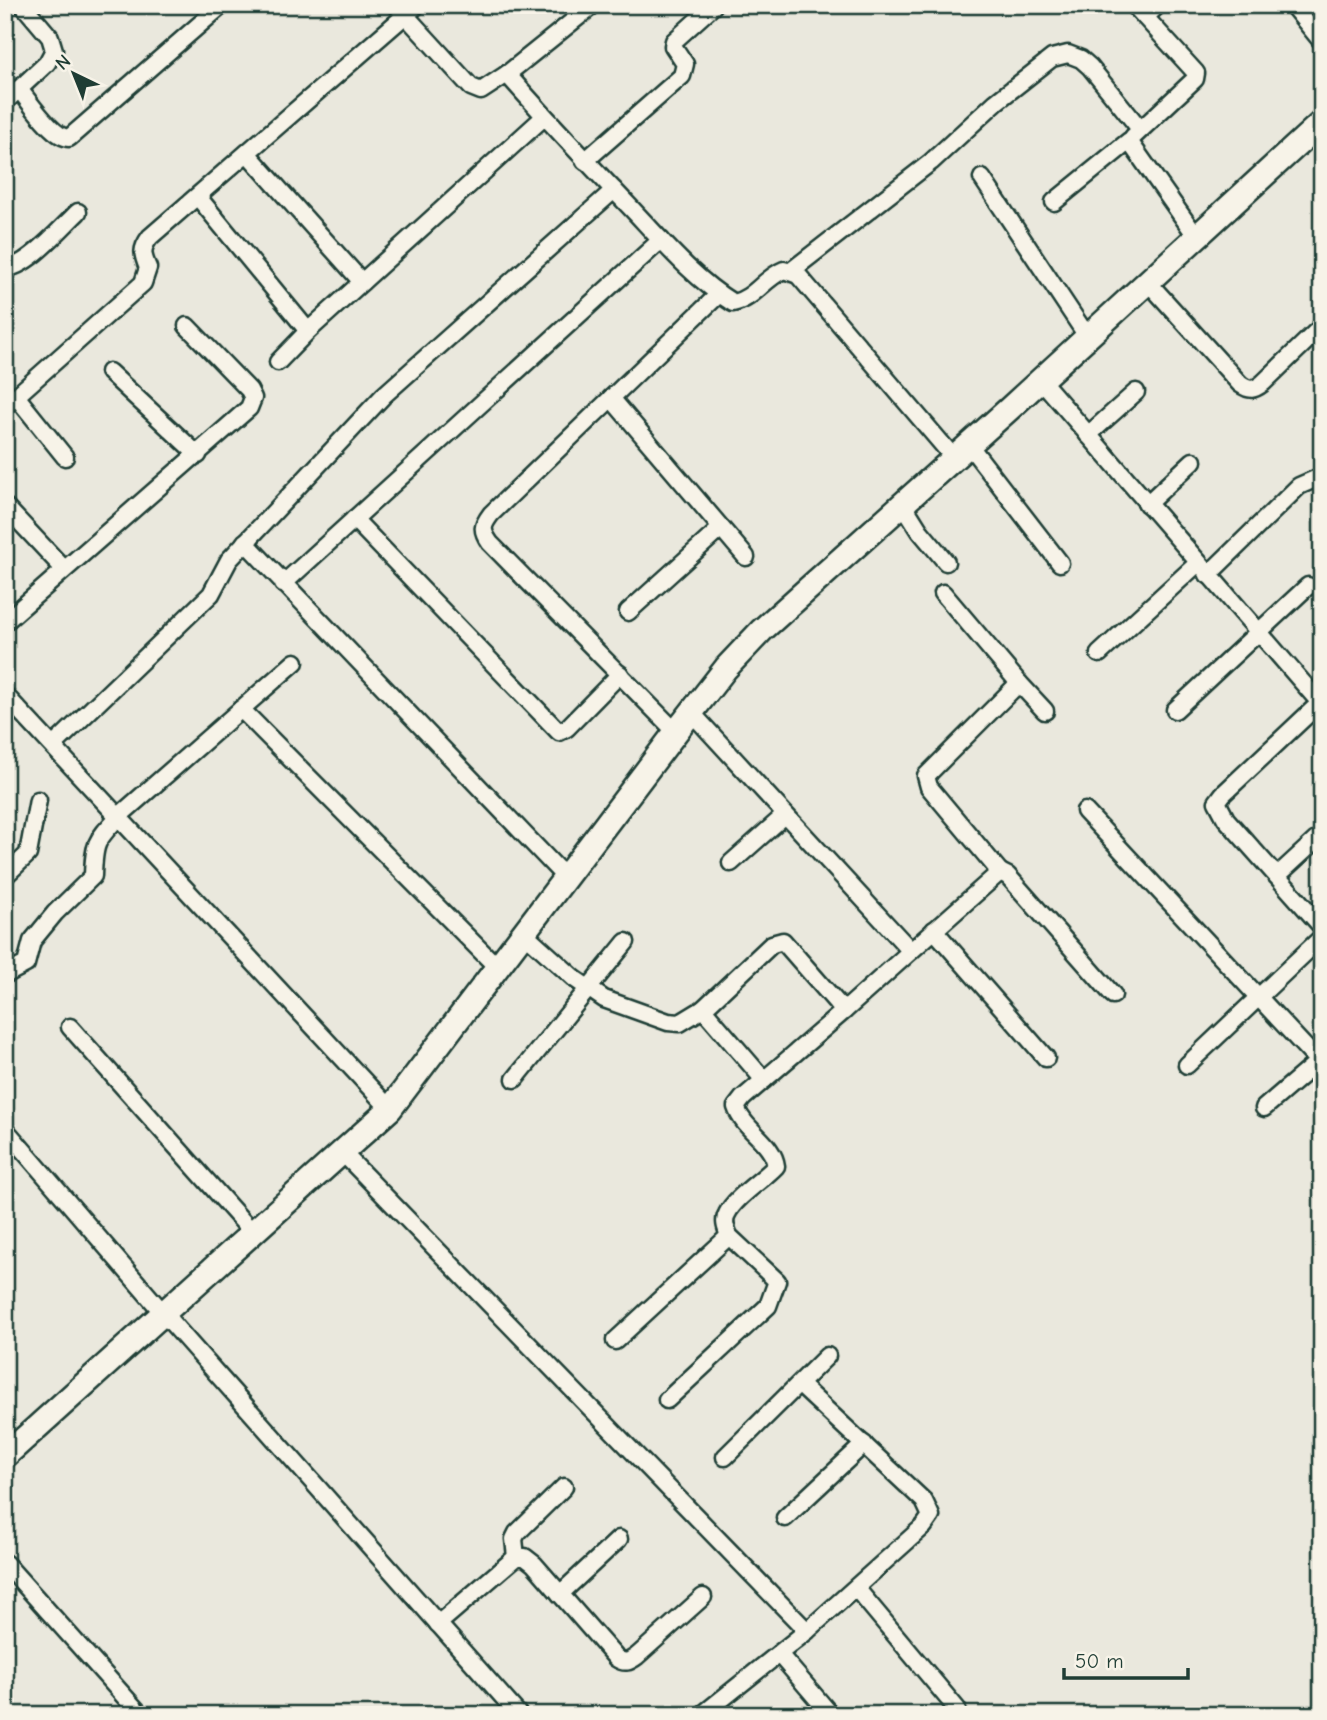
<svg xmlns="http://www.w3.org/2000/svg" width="1327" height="1720" viewBox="0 0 1327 1720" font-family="'Comic Neue',sans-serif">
	<rect width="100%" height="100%" fill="#eae8dd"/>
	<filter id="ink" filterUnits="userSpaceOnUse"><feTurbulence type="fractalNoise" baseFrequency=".0143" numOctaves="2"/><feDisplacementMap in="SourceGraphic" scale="14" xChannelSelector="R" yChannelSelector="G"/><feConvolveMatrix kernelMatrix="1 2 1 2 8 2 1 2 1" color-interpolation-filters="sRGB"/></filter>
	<g filter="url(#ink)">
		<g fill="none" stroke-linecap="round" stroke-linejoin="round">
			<g stroke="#1f3d34" stroke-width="21">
				<g id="street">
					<path d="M396 5 471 87 481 91 507 74 593 5"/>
					<path d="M1292 5 1322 42"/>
					<path d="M1145 17 1158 5"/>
					<path d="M507 74C547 120 589 164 631 208 662 241 694 279 733 303 754 299 764 278 784 270L798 275 954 458"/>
					<path d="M19 89C29 101 53 138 69 138L222 5"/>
					<path d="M5 102 47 63 54 50 50 37 23 5"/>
					<path d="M1133 137 1195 79 1196 73 1134 5"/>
					<path d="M247 153 362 282"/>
					<path d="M585 161 682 76 685 64 673 46 674 41 714 5"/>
					<path d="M982 178 1087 336"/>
					<path d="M198 197 308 331"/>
					<path d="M1054 202 1129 141 1196 236"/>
					<path d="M5 268C26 269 62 227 78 212"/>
					<path d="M791 271 931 162 996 102 1052 58 1068 54 1081 59 1090 67 1140 129"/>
					<path d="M1147 281 1240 384C1250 391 1254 390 1263 383L1322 326"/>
					<path d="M278 362 308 331 544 117"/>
					<path d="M109 372 198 455"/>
					<path d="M1041 380 1322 705"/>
					<path d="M16 396 65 457"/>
					<path d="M611 398 746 557"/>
					<path d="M5 406 143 283 148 268C142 254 141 249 150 237L417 5"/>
					<path d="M1088 435 1136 392"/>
					<path d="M969 445 1060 563"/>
					<path d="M903 504 920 531 946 562"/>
					<path d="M1147 504 1193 461"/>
					<path d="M5 506 64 569"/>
					<path d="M354 519 559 732 567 728 620 674"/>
					<path d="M245 542 566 878"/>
					<path d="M1208 575 1299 486 1315 479 1322 483"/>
					<path d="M283 584 661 240"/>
					<path d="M943 593 1019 683 926 776 929 787 1000 872"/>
					<path d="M628 612 721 528"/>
					<path d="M5 622 249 408 253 398 249 390 187 326"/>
					<path d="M1099 654 1198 563"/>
					<path d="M1019 683 1045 711"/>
					<path d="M5 695 390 1109"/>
					<path d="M1322 701 1223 794 1217 802 1226 819 1322 927"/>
					<path d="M241 709 497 967"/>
					<path d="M1175 710 1308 586"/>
					<path d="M691 712 911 951 844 1011"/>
					<path d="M676 732 490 543C481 530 482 526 491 514L719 294"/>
					<path d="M53 746 211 594 229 560 384 395 614 190"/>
					<path d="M1085 811 1318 1061"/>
					<path d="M731 863 785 815"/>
					<path d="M5 876 28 854 38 800"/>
					<path d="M1277 876 1316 840 1322 839"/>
					<path d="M934 930 1046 1058"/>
					<path d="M524 933 575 979 604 999 668 1022 680 1023 703 1009 772 944 783 941 844 1011 743 1098 736 1107C744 1131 773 1142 776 1166 763 1180 735 1197 727 1214 723 1221 726 1228 729 1236L777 1281 768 1306 667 1400"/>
					<path d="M911 951 1000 872 1008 876 1113 995"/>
					<path d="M5 975 26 964 32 941 55 913 93 876C94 842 96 841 119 816L295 662"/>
					<path d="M703 1009 764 1080"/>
					<path d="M70 1027 253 1233"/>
					<path d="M1187 1065 1322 937"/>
					<path d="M515 1079 626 942"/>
					<path d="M1264 1108 1322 1058"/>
					<path d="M5 1129 164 1314 519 1715"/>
					<path d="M342 1152 807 1631"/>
					<path d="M615 1341 729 1236"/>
					<path d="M725 1457 827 1356"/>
					<path d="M785 1518 864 1444"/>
					<path d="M516 1557 514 1539 517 1533 564 1487"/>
					<path d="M5 1563 141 1715"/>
					<path d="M856 1588 957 1709"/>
					<path d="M560 1594 619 1539"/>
					<path d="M438 1624 516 1557H525L534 1564 616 1658C625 1664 629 1662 637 1656L703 1597"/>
					<path d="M779 1654 831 1715"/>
					<path d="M702 1715 807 1631 924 1526 931 1516 924 1501 800 1385"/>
				</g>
			</g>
			<g stroke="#1f3d34" stroke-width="28">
				<path id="secondary" d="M5 1456 390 1109 676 732 726 668 762 630 1009 409 1322 122"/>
			</g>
			<use href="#street" stroke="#f7f3e8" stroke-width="16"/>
			<use href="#secondary" stroke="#f7f3e8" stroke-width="23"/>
		</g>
	</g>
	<rect width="1327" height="1720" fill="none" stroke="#f7f3e8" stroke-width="28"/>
	<rect x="14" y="14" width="1299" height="1692" fill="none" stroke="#1f3d34" stroke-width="2.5" filter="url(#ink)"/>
	<g transform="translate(74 74) rotate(317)" stroke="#f7f3e8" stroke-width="5" paint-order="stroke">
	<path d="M0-5L12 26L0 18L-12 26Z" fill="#1f3d34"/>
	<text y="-10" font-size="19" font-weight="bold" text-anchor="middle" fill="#1f3d34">N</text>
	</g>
	<path d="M1064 1668v10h124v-10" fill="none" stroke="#1f3d34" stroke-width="3.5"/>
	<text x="1075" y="1668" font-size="21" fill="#1f3d34" stroke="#f7f3e8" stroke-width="5" paint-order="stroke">50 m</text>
</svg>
